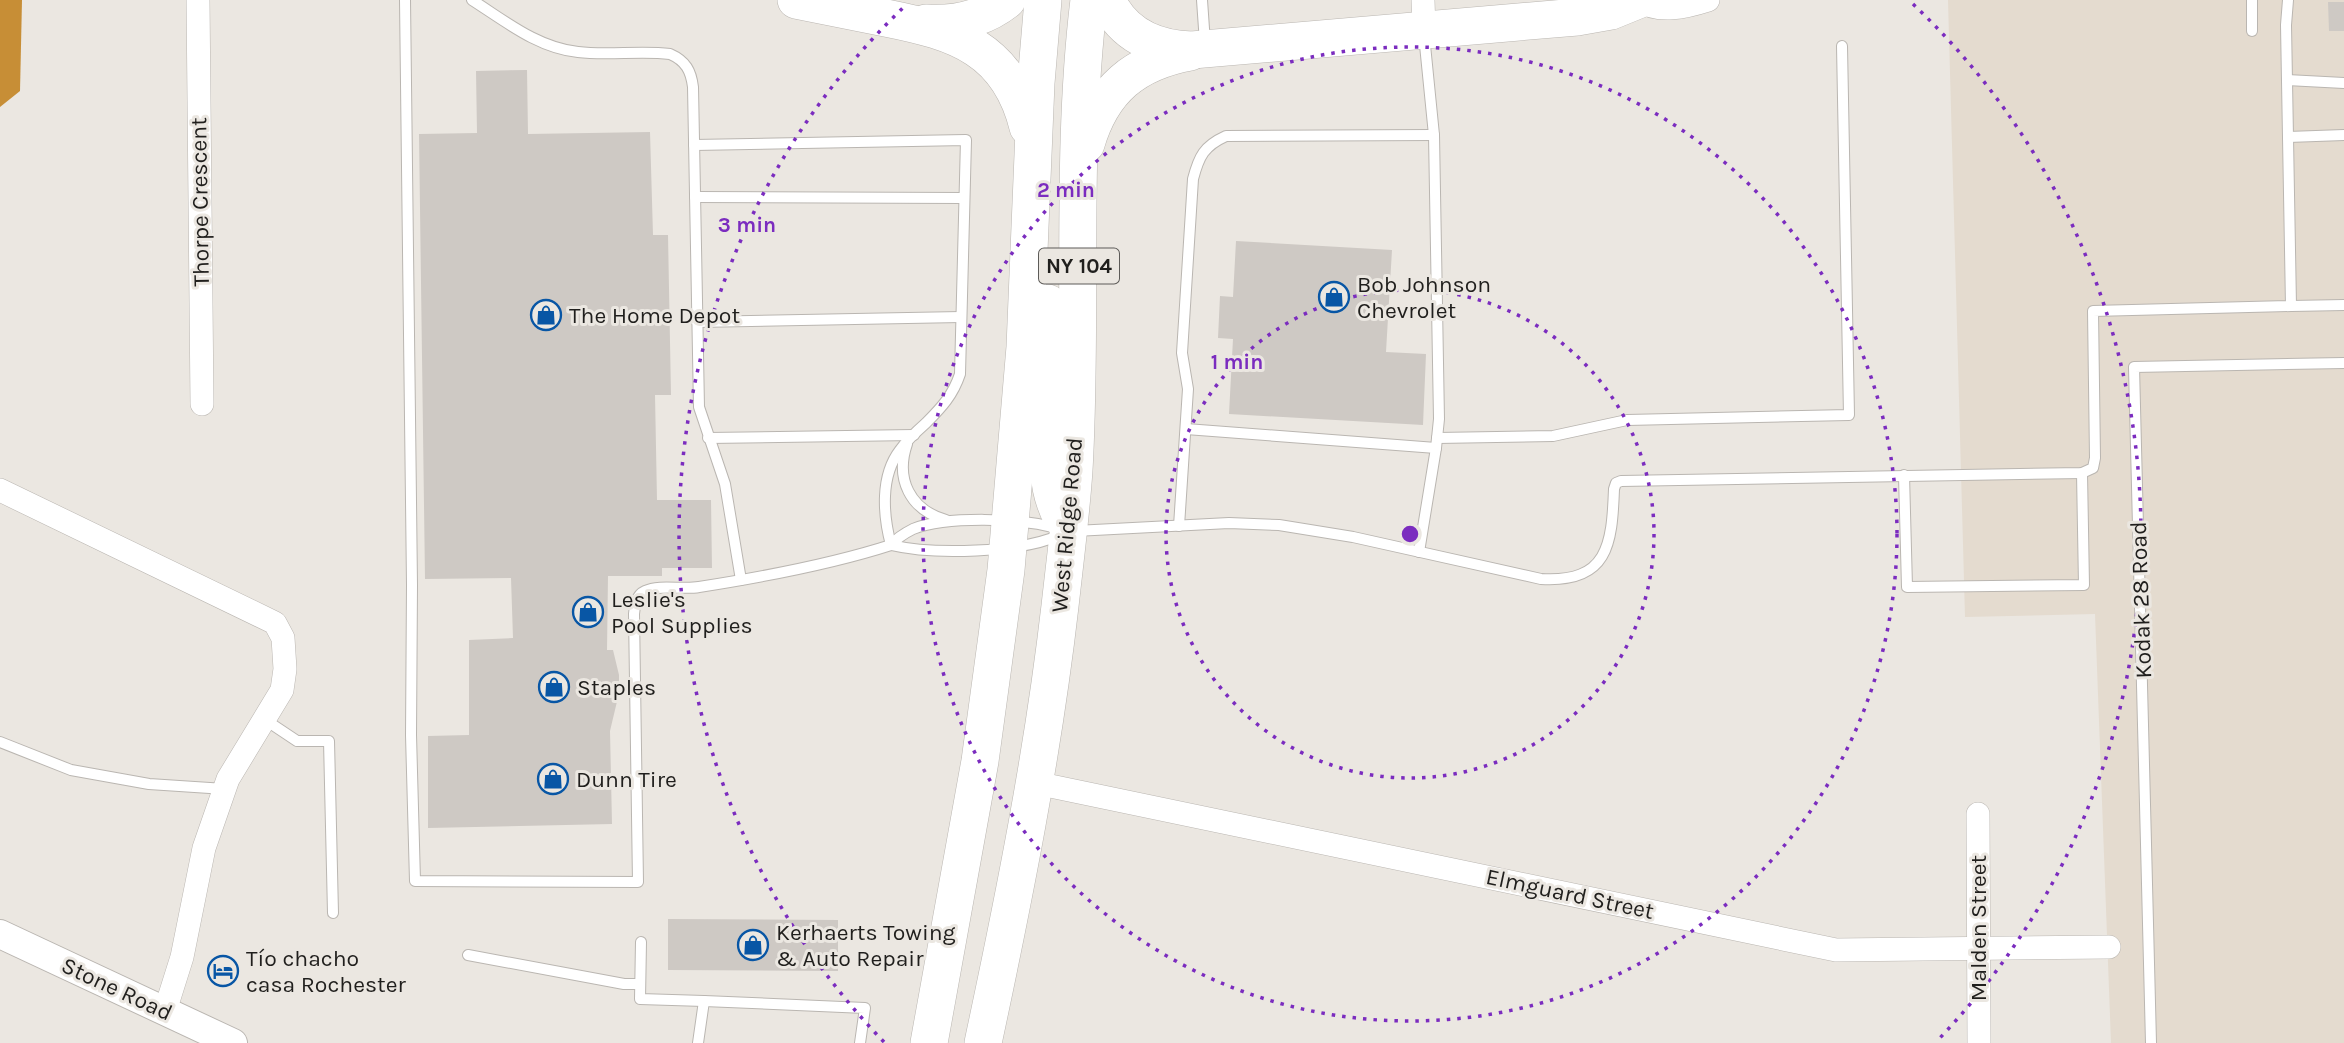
<svg xmlns="http://www.w3.org/2000/svg" width="2344" height="1043" viewBox="0 0 2344 1043" font-family="Karla,sans-serif">
	<rect width="100%" height="100%" fill="#ebe7e1"/>
	<path fill="#e4dbcf" d="M1948 0H2344V1043H2111L2095 614 1965 617Z"/>
	<path fill="#c78e36" d="M0 0H22L20 91 0 107Z"/>
	<g fill="#cec9c4">
		<path d="M2328 2H2344V31H2329Z"/>
		<path d="M527 70 528 134 650 132 653 235H668L671 395H655L657 500H711L712 568H662V576H608L607 650H613L619 675V693L610 731 612 824 428 828V736L469 735V640L513 638 511 578 425 579 419 134 477 133 476 71Z"/>
		<path d="M1236 241 1392 250 1386 352 1426 354 1423 425 1229 414 1233 339 1218 338 1220 296 1233 297Z"/>
		<path d="M668 919 838 920V971L668 970Z"/>
	</g>
	<g fill="none" stroke-linecap="round" stroke-linejoin="round">
		<g stroke="#bab6b1" stroke-width="12">
			<g id="service">
				<path d="M405 0 412 585 411 735 415 881 638 882 634 614C635 605 636 595 645 591 660 584 683 590 699 587 763 577 829 565 891 545 883 515 880 476 900 450 907 440 917 431 926 423 942 407 953 395 960 374L966 140 694 145"/>
				<path d="M472 0C505 21 538 48 578 52 609 56 639 50 670 54 686 61 691 71 693 87L699 407 725 484 741 580"/>
				<path d="M1202 0 1205 43"/>
				<path d="M2252 0V31"/>
				<path d="M2287 80 2344 83"/>
				<path d="M2288 137 2344 135"/>
				<path d="M695 197 964 198"/>
				<path d="M2291 306 2344 305"/>
				<path d="M697 322 961 317"/>
				<path d="M1186 429 1436 448"/>
				<path d="M708 438 914 435"/>
				<path d="M1437 438 1553 436 1627 420 1849 415 1842 46"/>
				<path d="M907 444C895 479 910 510 946 520"/>
				<path d="M1904 475 1907 587 2084 585 2082 473"/>
				<path d="M1179 526 1188 389 1182 353 1193 179C1199 156 1204 146 1226 136L1434 135"/>
				<path d="M1075 531 1229 523 1279 525 1353 537 1541 579C1608 583 1612 545 1614 489L1616 483 1621 481 2082 473 2093 468 2095 458 2093 311 2291 306 2286 25 2288 0"/>
				<path d="M891 545C897 538 905 533 913 529 946 516 1022 518 1056 528"/>
				<path d="M891 545C933 555 1020 553 1060 535"/>
				<path d="M1419 552 1436 448 1439 419 1434 135 1424 35"/>
				<path d="M264 719 297 741H329L333 913"/>
				<path d="M0 742 71 770 149 784 225 789"/>
				<path d="M641 942 640 999 704 1001"/>
				<path d="M468 955 624 984H640"/>
				<path d="M698 1043 704 1001 865 1008 860 1043"/>
				<path d="M2151 1043 2134 367 2344 363"/>
			</g>
		</g>
		<g stroke="#bab6b1" stroke-width="24">
			<g id="minor">
				<path d="M198 0 202 404"/>
				<path d="M1423 0 1424 31"/>
				<path d="M1638 0C1659 14 1686 7 1708 0"/>
				<path d="M0 490 275 623 283 638 285 669 282 690 228 779 204 848 182 957 165 1011"/>
				<path d="M1036 783 1836 950 2109 947"/>
				<path d="M1978 814 1979 1043"/>
			</g>
		</g>
		<g stroke="#bab6b1" stroke-width="30">
			<path id="tertiary" d="M0 934 233 1043"/>
		</g>
		<g stroke="#bab6b1" stroke-width="38">
			<g id="trunk">
				<path d="M796 0C826 6 856 12 886 18 957 32 1009 49 1028 127"/>
				<path d="M1107 0C1123 35 1155 49 1192 50L1577 17 1611 11 1638 0"/>
				<path d="M926 23C956 25 983 19 1007 0"/>
				<path d="M1086 144C1102 89 1135 62 1190 52"/>
				<path d="M1048 303C1049 330 1052 358 1052 385 1052 431 1039 476 1062 518"/>
				<path d="M929 1043 980 761 1006 570 1025 347 1036 83 1043 0"/>
				<path d="M983 1043C1014 898 1043 754 1060 606 1065 561 1071 515 1074 470 1083 313 1070 156 1089 0"/>
			</g>
		</g>
		<use href="#service" stroke="#fff" stroke-width="10"/>
		<use href="#minor" stroke="#fff" stroke-width="23"/>
		<use href="#tertiary" stroke="#fff" stroke-width="28"/>
		<use href="#trunk" stroke="#fff" stroke-width="37"/>
	</g>
	<g fill="none" stroke="#7b2cbf" stroke-width="3.5" stroke-dasharray="3.5 7">
		<circle cx="1410" cy="534" r="244"/>
		<circle cx="1410" cy="534" r="487"/>
		<path d="M884 1042A731 731 0 0 1 907 4M1913 4A731 731 0 0 1 1936 1042"/>
	</g>
	<defs>
		<g id="shop-ring" transform="scale(1.575)"><circle r="9.5" fill="#ebe7e1" stroke="#0856a5" stroke-width="1.5"/><path d="M-5-2.5h2.3a2.7 3.5 0 0 1 5.4 0H5L5.5 6h-11ZM-1.5-2.5h3a1.5 2.3 0 0 0-3 0Z" fill="#0856a5"/></g>
		<g id="hotel-ring" transform="scale(1.575)"><circle r="9.5" fill="#ebe7e1" stroke="#0856a5" stroke-width="1.5"/><path d="M-6-4.5h1.5V1H6V5H4.5V3h-9V5H-6ZM-4 0a1.8 1.8 0 1 1 3.6 0ZM.5 0V-2.5h3Q6-2.5 6 0Z" fill="#0856a5"/></g>
	</defs>
	<g fill-rule="evenodd">
		<use href="#shop-ring" x="1334" y="297"/>
		<use href="#shop-ring" x="546" y="315"/>
		<use href="#shop-ring" x="588" y="612"/>
		<use href="#shop-ring" x="554" y="687"/>
		<use href="#shop-ring" x="553" y="779"/>
		<use href="#shop-ring" x="753" y="945"/>
		<use href="#hotel-ring" x="223" y="971"/>
	</g>
	<g text-anchor="middle" dominant-baseline="central" stroke-width="6" stroke-linejoin="round" paint-order="stroke">
		<rect fill="#ebe7e1" stroke="#5d5b58" stroke-width="2" x="1039" y="248.5" width="80" height="35" rx="5"/>
		<g font-size="21" font-weight="bold" fill="#201f1d">
			<text x="1079" y="266">NY 104</text>
		</g>
		<g font-size="23" fill="#201f1d" stroke="#ebe7e1">
			<text transform="translate(200 202) rotate(-91)">Thorpe Crescent</text>
			<text transform="translate(1067 525) rotate(-85)">West Ridge Road</text>
			<text transform="translate(2141 600) rotate(-92)">Kodak 28 Road</text>
			<text transform="translate(1570 894) rotate(12)">Elmguard Street</text>
			<text transform="translate(1978 928) rotate(-90)">Malden Street</text>
			<text transform="translate(117 989) rotate(25)">Stone Road</text>
		</g>
		<g font-size="23" fill="#201f1d" stroke="#ebe7e1" text-anchor="start">
			<text x="1357" y="284">Bob Johnson<tspan x="1357" dy="26">Chevrolet</tspan></text>
			<text x="569" y="315">The Home Depot</text>
			<text x="611" y="599">Leslie's<tspan x="611" dy="26">Pool Supplies</tspan></text>
			<text x="577" y="687">Staples</text>
			<text x="576" y="779">Dunn Tire</text>
			<text x="776" y="932">Kerhaerts Towing<tspan x="776" dy="26">&amp; Auto Repair</tspan></text>
			<text x="246" y="958">Tío chacho<tspan x="246" dy="26">casa Rochester</tspan></text>
		</g>
	</g>
	<circle cx="1410" cy="534" r="10" fill="#7b2cbf" stroke="#ebe7e1" stroke-width="3.5"/>
	<g font-size="21" text-anchor="middle" font-weight="bold" fill="#7b2cbf" stroke="#ebe7e1" stroke-width="6" stroke-linejoin="round" paint-order="stroke">
		<text x="1066" y="197">2 min</text>
		<text x="747" y="232">3 min</text>
		<text x="1237" y="369">1 min</text>
	</g>
</svg>
